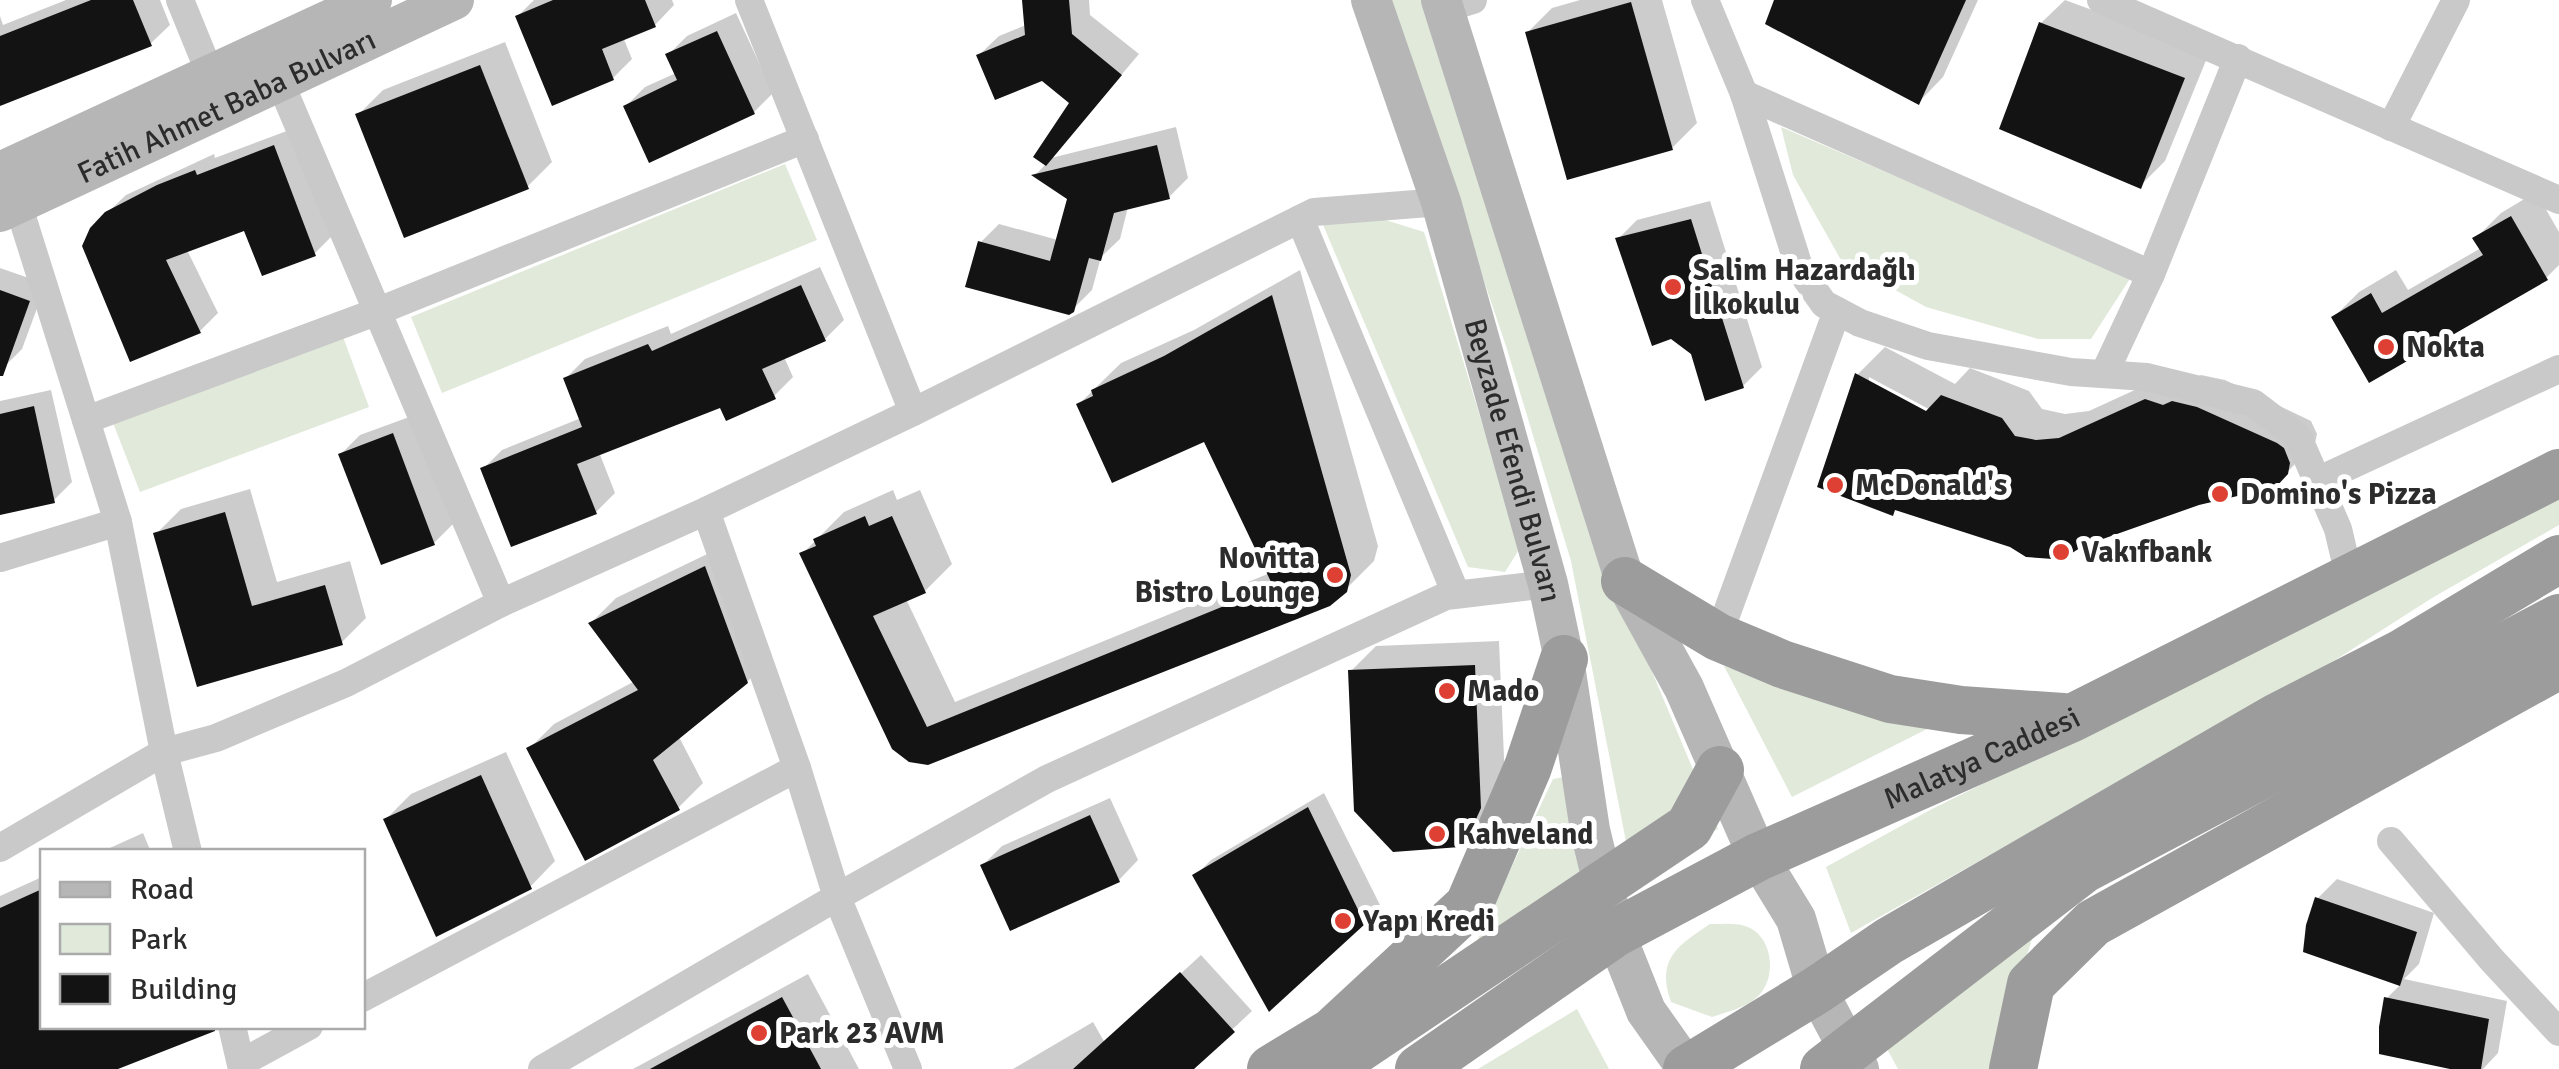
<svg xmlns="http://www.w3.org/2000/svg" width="2559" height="1069" viewBox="0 0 2559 1069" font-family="Signika,sans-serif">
	<rect width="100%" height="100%" fill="#fff"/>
	<g fill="#e0e9da">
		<path d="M1389 0H1423L1637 636 1718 829 1632 872 1571 561 1506 346Z"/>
		<path d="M1781 127 2131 277 2091 339H2038L1926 307 1841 260 1793 175Z"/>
		<path d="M785 164 817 240 442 393 411 317Z"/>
		<path d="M1379 218 1424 232 1520 548 1505 572 1468 567 1321 220Z"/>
		<path d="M343 337 369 407 140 492 113 423Z"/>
		<path d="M2559 490V525L2432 598 2329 664 1851 933 1826 867 1932 809 2284 635Z"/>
		<path d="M1724 666 1826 701 1933 726 1792 797Z"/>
		<path d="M1564 777 1592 910 1463 971 1553 779Z"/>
		<path d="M2038 920 1991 1069H1898L1873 1023Z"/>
		<path d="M1710 924C1724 924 1738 922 1750 928 1774 940 1777 981 1756 998 1745 1008 1726 1012 1712 1017L1671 1002C1656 959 1677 946 1710 924Z"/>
		<path d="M1577 1009 1609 1069H1478Z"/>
	</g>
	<g fill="#0003" fill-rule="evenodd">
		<path d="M66 0H160L170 25 150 44 0 103V16L3 25Z"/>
		<path d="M534 0H672L674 5 655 25 623 37 632 59 613 78 518 16Z"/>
		<path d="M1025 0H1089L1090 15 1139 54 1051 158 1176 127 1188 178 1169 197 1128 207 1120 239 1101 257 1092 290 1072 310 980 243 999 224 1058 240 1070 197 1035 175 1047 163 1072 102 1042 78 979 55 999 36 1026 25Z"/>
		<path d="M1580 0H1662L1697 123 1672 148 1527 33 1552 8Z"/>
		<path d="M1777 0H1978L1943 77 1919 102Z"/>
		<path d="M2065 0 2209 53 2165 161 2140 186 2041 23Z"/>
		<path d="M736 13 773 93 754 112 626 106 645 87 676 73 668 55 687 36Z"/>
		<path d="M505 42 552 162 527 187 358 115 383 90Z"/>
		<path d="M292 129 333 235 315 253 246 227 187 250 218 313 200 331 106 214 126 195 214 154 215 158Z"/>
		<path d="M2536 192 2559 232V265L2546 278 2370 380 2334 317 2359 292 2396 270 2408 290 2481 248 2476 238 2501 213Z"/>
		<path d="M1710 201 1762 367 1743 386 1693 353 1618 239 1637 220Z"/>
		<path d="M820 267 844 320 825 339 784 357 793 377 774 396 721 405 599 452 615 493 596 512 483 469 502 450 581 418 566 378 585 359 668 326 671 334Z"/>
		<path d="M0 268 46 284 22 349 5 366 0 364Z"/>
		<path d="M1300 270 1378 546 1374 561 1345 590 928 763 802 554 844 512 893 490 897 500 920 490 952 564 925 591 906 599 955 702 1270 573 1205 439 1079 404 1121 363 1194 330Z"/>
		<path d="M1885 347 1955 384 1970 368 2029 391 2042 409 2065 414 2089 411 2174 372 2192 379 2201 375 2225 380 2311 421 2317 434 2315 443 2275 485 2011 545 1898 508 1892 513 1820 485 1858 374ZM1869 377 1938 414 1935 419 1869 383Z"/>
		<path d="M51 390 72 482 54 500 0 513V401Z"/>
		<path d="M412 416 453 524 434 543 341 454 360 435Z"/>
		<path d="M250 489 277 582 350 561 366 618 341 643 199 684 156 534 181 509Z"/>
		<path d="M730 543 772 656 747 682 679 737 703 783 678 808 529 749 554 724 635 681 591 623 616 598Z"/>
		<path d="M1499 641 1505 781 1490 816 1464 842 1351 671 1376 646Z"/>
		<path d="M506 752 555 861 530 887 386 819 411 794Z"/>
		<path d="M1324 793 1380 905 1363 922 1195 876 1211 860Z"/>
		<path d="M1110 798 1138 860 1119 880 983 865 1002 846Z"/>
		<path d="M143 833 151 852H101Z"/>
		<path d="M42 877V1026L111 1069H0V896Z"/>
		<path d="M2337 879 2434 913 2419 964 2404 979 2507 1001 2498 1053 2483 1069H2462L2386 999 2401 984 2306 950 2318 898Z"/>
		<path d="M1201 955 1252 1011 1190 1069H1013L1093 1022 1105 1043Z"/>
		<path d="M808 974 859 1069H633Z"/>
	</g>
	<g fill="#131313">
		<path d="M91 0H133L152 46 0 106V36Z"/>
		<path d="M553 0H645L656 27 602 49 614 80 552 106 515 16Z"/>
		<path d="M1022 0H1069L1072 34 1122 75 1046 166 1033 157 1069 103 1042 81 995 100 976 55 1025 35Z"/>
		<path d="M1774 0H1966L1919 105 1765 24Z"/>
		<path d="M1631 2 1673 150 1567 180 1525 32Z"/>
		<path d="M2039 22 2185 78 2141 189 1999 129Z"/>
		<path d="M717 31 755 114 649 163 623 106 677 80 665 54Z"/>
		<path d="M480 65 529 189 404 238 355 114Z"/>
		<path d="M274 145 316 256 262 276 244 231 166 260 201 333 130 362 82 246 90 228 105 212 157 185 195 170 197 175Z"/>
		<path d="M1157 145 1170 199 1114 213 1101 261 1089 258 1074 312 1069 315 965 287 978 241 1050 261 1067 199 1031 175Z"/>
		<path d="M2511 216 2548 280 2369 383 2331 317 2371 293 2382 313 2483 255 2472 238Z"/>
		<path d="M1691 219 1744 388 1705 401 1691 354 1671 339 1652 346 1615 238Z"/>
		<path d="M801 285 826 341 762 369 776 399 726 421 720 408 577 464 597 514 511 547 480 468 582 427 563 378 648 344 652 351Z"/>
		<path d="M0 290 30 301 3 376H0Z"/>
		<path d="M1272 295 1351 575 1347 592 1330 606 928 765 909 762 892 749 799 553 816 546 813 539 865 516 869 526 892 516 926 593 873 616 927 727 1273 586 1204 442 1112 483 1076 404 1093 396 1091 390 1164 356Z"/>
		<path d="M1855 373 1926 411 1941 395 2002 418 2015 436 2036 440 2059 438 2145 399 2163 405 2172 401 2197 407 2277 443 2284 448 2290 463 2288 474 2276 487 2199 505 2083 546 2069 555 2053 559 2026 557 2010 547 1895 510 1893 516 1817 487Z"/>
		<path d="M34 406 55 503 0 515V414Z"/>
		<path d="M393 433 435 545 381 565 338 454Z"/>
		<path d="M225 512 252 606 325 585 343 645 197 687 153 533Z"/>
		<path d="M705 566 748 683 653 760 680 810 585 861 526 748 638 690 588 623Z"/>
		<path d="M1475 665 1481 808 1465 844 1460 847 1393 852 1354 811 1348 670Z"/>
		<path d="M481 775 532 889 436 937 383 819Z"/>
		<path d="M1308 807 1365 924 1269 1012 1192 875Z"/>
		<path d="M1090 815 1120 882 1010 931 980 865Z"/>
		<path d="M42 889V1026H215V1031L118 1069H0V908Z"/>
		<path d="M2315 897 2417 932 2400 986 2303 952 2306 925Z"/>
		<path d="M1180 972 1235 1032 1194 1069H1073Z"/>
		<path d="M782 997 821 1069H650Z"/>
		<path d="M2384 997 2489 1019 2481 1069H2450L2379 1054V1027Z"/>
	</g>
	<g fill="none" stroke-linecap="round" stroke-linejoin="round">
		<g stroke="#c9c9c9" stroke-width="28">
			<path d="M180 0 211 76"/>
			<path d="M749 0 913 412"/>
			<path d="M1705 0 1744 94 1800 270 1824 304 1860 323 1928 346 2071 372 2147 377 2253 403 2298 437 2338 529 2350 580"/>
			<path d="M2101 0 2559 200"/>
			<path d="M1445 9 1473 0"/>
			<path d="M280 82 501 603"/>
			<path d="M1744 94 2151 274"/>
			<path d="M2391 127 2456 0"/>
			<path d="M18 204 118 522 164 752 188 852"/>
			<path d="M1300 219 1456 594"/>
			<path d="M2104 374 2151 274 2238 58"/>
			<path d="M86 420 376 312 805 139"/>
			<path d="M2317 481 2559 369"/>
			<path d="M706 511 797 768"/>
			<path d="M0 558 118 522"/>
			<path d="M1718 637 1837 311"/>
			<path d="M2391 841 2492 960 2559 1032"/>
			<path d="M0 848 164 752 216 738 346 683 501 603 706 511 913 412 1314 212 1441 202"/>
			<path d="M362 998 797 768 837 897 542 1069"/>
			<path d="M232 1026 242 1069"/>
			<path d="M241 1063 309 1026"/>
			<path d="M908 1069 837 897 1047 779 1446 596 1548 584"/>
		</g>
		<g stroke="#b6b6b6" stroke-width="40">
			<path id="s1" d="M1371 0 1441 202 1548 584 1564 659 1590 830 1615 933 1646 1011 1687 1069"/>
			<path d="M1441 0 1625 581 1684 688 1758 857 1796 919 1817 990 1859 1069"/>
			<path d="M0 172 372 0"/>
			<path id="s2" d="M0 212 454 0"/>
		</g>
		<g stroke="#9c9c9c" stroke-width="48">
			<path d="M1625 581 1718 637 1782 664 1890 699 1961 710 2063 717"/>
			<path d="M1271 1069 1332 1032 1469 905 1528 767 1564 659"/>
			<path d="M1328 1069 1689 827 1720 770"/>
			<path id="s3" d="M1419 1069 1615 933 1758 857 2072 718 2559 473"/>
			<path d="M1687 1069 1817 990 1889 941 2277 717 2402 653 2559 559"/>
			<path d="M1824 1069 2084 869 2559 618"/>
			<path d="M2013 1069 2031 984 2093 923 2559 665"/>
		</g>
	</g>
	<g fill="#de4134" stroke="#fff" stroke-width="4">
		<circle cx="1673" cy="287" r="10"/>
		<circle cx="2386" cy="347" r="10"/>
		<circle cx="1835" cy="485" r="10"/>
		<circle cx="2220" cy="494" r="10"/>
		<circle cx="2061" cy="552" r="10"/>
		<circle cx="1335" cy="575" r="10"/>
		<circle cx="1447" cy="691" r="10"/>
		<circle cx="1437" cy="834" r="10"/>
		<circle cx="1343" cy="921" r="10"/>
		<circle cx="759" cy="1033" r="10"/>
	</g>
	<g text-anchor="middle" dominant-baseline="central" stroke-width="10" stroke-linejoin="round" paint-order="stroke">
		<g font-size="30" fill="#2c2c2c" stroke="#fff">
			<text stroke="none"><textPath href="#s2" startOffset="250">Fatih Ahmet Baba Bulvarı</textPath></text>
			<text stroke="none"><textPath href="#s1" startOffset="482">Beyzade Efendi Bulvarı</textPath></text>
			<text stroke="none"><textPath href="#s3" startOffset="645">Malatya Caddesi</textPath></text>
		</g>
		<g font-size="30" font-weight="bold" fill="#2c2c2c" stroke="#fff" text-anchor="start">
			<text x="1693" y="270">Salim Hazardağlı<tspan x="1693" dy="34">İlkokulu</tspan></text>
			<text x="2406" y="347">Nokta</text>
			<text x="1855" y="485">McDonald's</text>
			<text x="2240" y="494">Domino's Pizza</text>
			<text x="2081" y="552">Vakıfbank</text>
			<text x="1315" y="558" text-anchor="end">Novitta<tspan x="1315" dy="34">Bistro Lounge</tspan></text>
			<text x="1467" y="691">Mado</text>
			<text x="1457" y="834">Kahveland</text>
			<text x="1363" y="921">Yapı Kredi</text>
			<text x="779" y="1033">Park 23 AVM</text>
		</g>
	</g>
	<rect x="40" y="849" width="325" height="180" fill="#ffffff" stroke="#ababab" stroke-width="2.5"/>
	<rect x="60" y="882" width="50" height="15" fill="#b6b6b6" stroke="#ababab" stroke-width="2.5"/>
	<text x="130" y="899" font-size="30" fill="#2c2c2c">Road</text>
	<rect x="60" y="924" width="50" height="30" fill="#e0e9da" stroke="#ababab" stroke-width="2.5"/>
	<text x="130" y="949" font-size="30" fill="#2c2c2c">Park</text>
	<rect x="60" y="974" width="50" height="30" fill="#131313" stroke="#ababab" stroke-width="2.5"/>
	<text x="130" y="999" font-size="30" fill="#2c2c2c">Building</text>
</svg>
